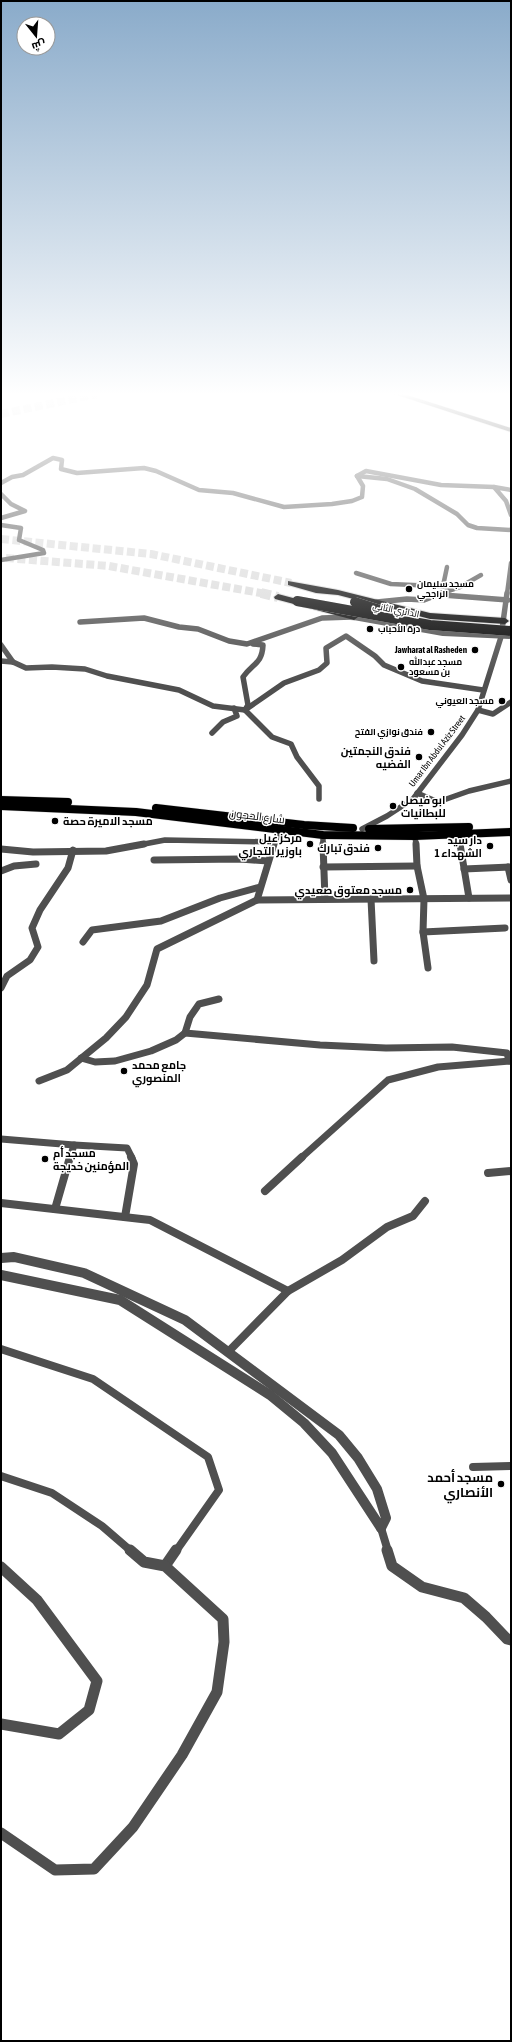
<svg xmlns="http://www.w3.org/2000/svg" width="512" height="2042" viewBox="0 0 512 2042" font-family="'Asap Condensed',Cairo,sans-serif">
	<rect width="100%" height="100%" fill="#fff"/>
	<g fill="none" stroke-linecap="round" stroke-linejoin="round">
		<g stroke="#d9d9d9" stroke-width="8" stroke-dasharray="8 3.5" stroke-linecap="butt">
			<path d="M1 414 97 394"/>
			<path d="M1 539 151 554 291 583"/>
			<path d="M6 558 109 566 266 594"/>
		</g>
		<path stroke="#d9d9d9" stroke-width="10" stroke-dasharray="10 4.5" stroke-linecap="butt" d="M261 593 278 597"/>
		<g stroke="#dbdbdb" stroke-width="9">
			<g id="primary">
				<path d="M1 800 68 802"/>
				<path d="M1 806 136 812 323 835 415 836 511 832"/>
				<path d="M156 808 304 825 353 828"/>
				<path d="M369 829 469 827"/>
			</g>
		</g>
		<g stroke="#dbdbdb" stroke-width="1">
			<path id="trunk" d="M394 394H404L511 428V432Z"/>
		</g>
		<g stroke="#dbdbdb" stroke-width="2">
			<g id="motorway">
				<path d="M288 581 338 590 430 613 505 618 509 621 505 624 430 619 338 595 316 593 288 585Z"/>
				<path d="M278 594 357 615 358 617 354 620 275 599 274 597Z"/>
			</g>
		</g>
		<g stroke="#4f4f4f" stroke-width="4.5">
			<path d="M357 476 387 479 415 489 457 514 468 525 477 528 511 530"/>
			<path d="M357 476 366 471 441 485 494 487"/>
			<path d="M1 483 12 477 23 475 53 458 62 460 61 469 77 473 144 468 156 471 199 490 233 493 284 507 332 504 352 501 362 497 363 486 357 476"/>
			<path d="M511 490 494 487 506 501 511 515"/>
			<path d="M1 494 11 504 25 511 1 518"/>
			<path d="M1 525 21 528 19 540 43 550 44 553 1 560"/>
			<path d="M356 573 391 584 458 587"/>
			<path d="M443 586 447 567"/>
			<path d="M439 594 460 587 481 575"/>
			<path d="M507 594 511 563"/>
		</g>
		<g stroke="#4f4f4f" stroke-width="5.5">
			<path d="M443 595 508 600"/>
			<path d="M377 602 407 599 424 600 442 593"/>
			<path d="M80 622 144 618 179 627 198 629 229 641 247 644 322 618 351 617"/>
			<path d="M1 645 13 662"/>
			<path d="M1 661 13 662 26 668 52 667 85 669 107 676 179 690 213 706 245 710 272 737 291 744 297 757 319 786V799"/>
			<path d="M245 710 284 683 319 670 327 663 326 648 346 636 375 656 384 665 422 681 483 690"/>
			<path d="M245 710 248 705 243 677C253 663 262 664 263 645L253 644"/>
			<path d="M478 710 493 714 511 702"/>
			<path d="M212 733 223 722 237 716 234 708"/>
			<path d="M417 793 438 802 469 791 511 781"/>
			<path d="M362 829 387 816 413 799 462 735 478 710 501 637 507 593"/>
			<path d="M458 834 460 845"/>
			<path d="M323 835V845"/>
			<path d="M415 836 416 845"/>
			<path d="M139 845 165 840 275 842"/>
			<path d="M274 845 280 829"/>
		</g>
		<g stroke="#4f4f4f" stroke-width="7">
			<path d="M323 844 325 899"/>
			<path d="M416 844 417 866 424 899 423 932 428 968"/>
			<path d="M460 844 469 898"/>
			<path d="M1 849 33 852 106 851 144 844"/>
			<path d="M154 860 240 859 268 861"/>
			<path d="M323 867 417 866"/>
			<path d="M508 867 511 880"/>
			<path d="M464 869 511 867"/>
			<path d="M1 871 14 866 36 864"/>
			<path d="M371 899 374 961"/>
			<path d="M257 900 274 844"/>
			<path d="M423 932 505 928"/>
			<path d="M83 942 92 930 161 921 220 898 260 887"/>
			<path d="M1 988 7 976 30 960 38 947 32 928 40 910 68 868 73 850"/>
			<path d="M185 1033 320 1045 386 1048 452 1047 507 1053 509 1061"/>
			<path d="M81 1058 95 1062 115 1061 151 1051 176 1040 185 1033 190 1017 199 1004 219 999"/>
			<path d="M39 1081 67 1070 106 1038 126 1017 147 985 157 949 257 900 511 898"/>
			<path d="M1 1139 74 1145"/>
			<path d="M70 1158 74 1145 127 1148 132 1158"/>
			<path d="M301 1158 388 1080 438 1067 511 1061"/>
		</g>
		<g stroke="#4f4f4f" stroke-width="8">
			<path d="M488 1173 511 1171"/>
			<path d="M265 1191 302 1157"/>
			<path d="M1 1203 150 1220 288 1291"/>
			<path d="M55 1209 70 1157"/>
			<path d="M125 1217 134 1164 131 1157"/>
			<path d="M1 1349 93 1379 208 1457 219 1490 176 1551"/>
			<path d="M228 1352 288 1291 342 1260 387 1227 413 1216 425 1201"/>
			<path d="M473 1467 511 1466"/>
			<path d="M1 1476 52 1493 102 1526 131 1551"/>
			<path d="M381 1528 388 1551"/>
		</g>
		<g stroke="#4f4f4f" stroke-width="11">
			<path d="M387 1550 392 1566 422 1587 464 1598 486 1617 507 1639 511 1640"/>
			<path d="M165 1566 176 1550"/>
			<path d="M1 1567 37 1600 97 1681 89 1710 59 1734 1 1724"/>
			<path d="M1 1833 55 1870 94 1869 133 1827 182 1755 217 1692 224 1642 223 1619 165 1566 144 1562 130 1550"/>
		</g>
		<path stroke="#4f4f4f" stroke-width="6" d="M354 617 443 633 511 636"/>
		<g stroke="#4f4f4f" stroke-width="10">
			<path d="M1 1258 14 1257 84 1273 185 1320 339 1435 358 1458 377 1489 386 1518 381 1528"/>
			<path d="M1 1275 120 1300 270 1395 304 1423 332 1453 381 1528"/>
		</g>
		<use href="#primary" stroke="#000" stroke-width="8"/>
		<use href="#trunk" fill="#000" fill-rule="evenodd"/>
		<use href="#motorway" fill="#000" fill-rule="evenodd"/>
		<g stroke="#dbdbdb" stroke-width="10" stroke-linecap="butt">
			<g id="motorway-bridge">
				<path d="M297 601 430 625 511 631"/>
				<path d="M355 602 383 611"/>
			</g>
		</g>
		<use href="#motorway-bridge" stroke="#000" stroke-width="10"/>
	</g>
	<linearGradient id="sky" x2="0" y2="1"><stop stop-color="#8aabca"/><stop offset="0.58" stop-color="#fff"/><stop offset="1" stop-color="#fff" stop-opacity="0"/></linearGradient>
	<rect width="512" height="680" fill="url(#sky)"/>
	<g fill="#000" stroke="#fff" stroke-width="1.5">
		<circle cx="409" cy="589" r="4"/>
		<circle cx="370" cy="629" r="4"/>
		<circle cx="475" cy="650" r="4"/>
		<circle cx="401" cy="667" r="4"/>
		<circle cx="502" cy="701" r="4"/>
		<circle cx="431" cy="732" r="4"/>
		<circle cx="419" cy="757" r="4"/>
		<circle cx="393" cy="806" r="4"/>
		<circle cx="55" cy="821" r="4"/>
		<circle cx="310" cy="844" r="4"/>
		<circle cx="490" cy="846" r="4"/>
		<circle cx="378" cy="848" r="4"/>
		<circle cx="410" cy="890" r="4"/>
		<circle cx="124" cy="1071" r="4"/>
		<circle cx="45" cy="1159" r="4"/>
		<circle cx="501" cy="1484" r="4"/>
	</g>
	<g text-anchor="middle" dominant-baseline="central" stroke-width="3" stroke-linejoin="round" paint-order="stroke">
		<g font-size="9" font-weight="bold" fill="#000" stroke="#fff" text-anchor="start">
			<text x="417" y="584">مسجد سليمان<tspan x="417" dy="10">الراجحي</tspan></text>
			<text x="378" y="629">درة الأحباب</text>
			<text x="467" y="650" text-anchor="end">Jawharat al Rasheden</text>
			<text x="409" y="662">مسجد عبدالله<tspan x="409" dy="10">بن مسعود</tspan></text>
			<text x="494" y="701" text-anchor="end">مسجد العيوني</text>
			<text x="423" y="732" text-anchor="end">فندق نوازي الفتح</text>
		</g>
		<g font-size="9" fill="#000" stroke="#fff">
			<text transform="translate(396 610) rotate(11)">الدائري الثاني</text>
			<text transform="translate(437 751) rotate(-53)">Umar Ibn Abdul Aziz Street</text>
		</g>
		<g font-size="11" font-weight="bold" fill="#000" stroke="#fff" text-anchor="end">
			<text x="411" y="751">فندق النجمتين<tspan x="411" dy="13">الفضيه</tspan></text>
			<text x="401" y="800" text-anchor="start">ابو فيصل<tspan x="401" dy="13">للبطانيات</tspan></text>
			<text x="63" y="821" text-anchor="start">مسجد الاميرة حصة</text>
			<text x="302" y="838">مركز غيل<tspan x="302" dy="13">باوزير التجاري</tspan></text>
			<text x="482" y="840">دار سيد<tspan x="482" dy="13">الشهداء 1</tspan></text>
			<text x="370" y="848">فندق تبارك</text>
			<text x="402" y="890">مسجد معتوق صعيدي</text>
			<text x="132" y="1065" text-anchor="start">جامع محمد<tspan x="132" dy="13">المنصوري</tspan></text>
			<text x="53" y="1153" text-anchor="start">مسجد أم<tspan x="53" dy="13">المؤمنين خديجة</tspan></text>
		</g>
		<g font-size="11" fill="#000" stroke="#fff">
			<text transform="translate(257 816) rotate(7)">شارع الحجون</text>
		</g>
		<g font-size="13" font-weight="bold" fill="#000" stroke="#fff" text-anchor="end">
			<text x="493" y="1477">مسجد أحمد<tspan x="493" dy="15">الأنصاري</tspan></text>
		</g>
	</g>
	<rect width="512" height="2042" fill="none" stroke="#000000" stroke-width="4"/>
	<g transform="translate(36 36) rotate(163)"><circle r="19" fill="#ffffff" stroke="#999999"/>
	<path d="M0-3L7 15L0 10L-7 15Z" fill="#000000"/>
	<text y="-6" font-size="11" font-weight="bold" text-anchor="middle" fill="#000000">ش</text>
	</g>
</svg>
